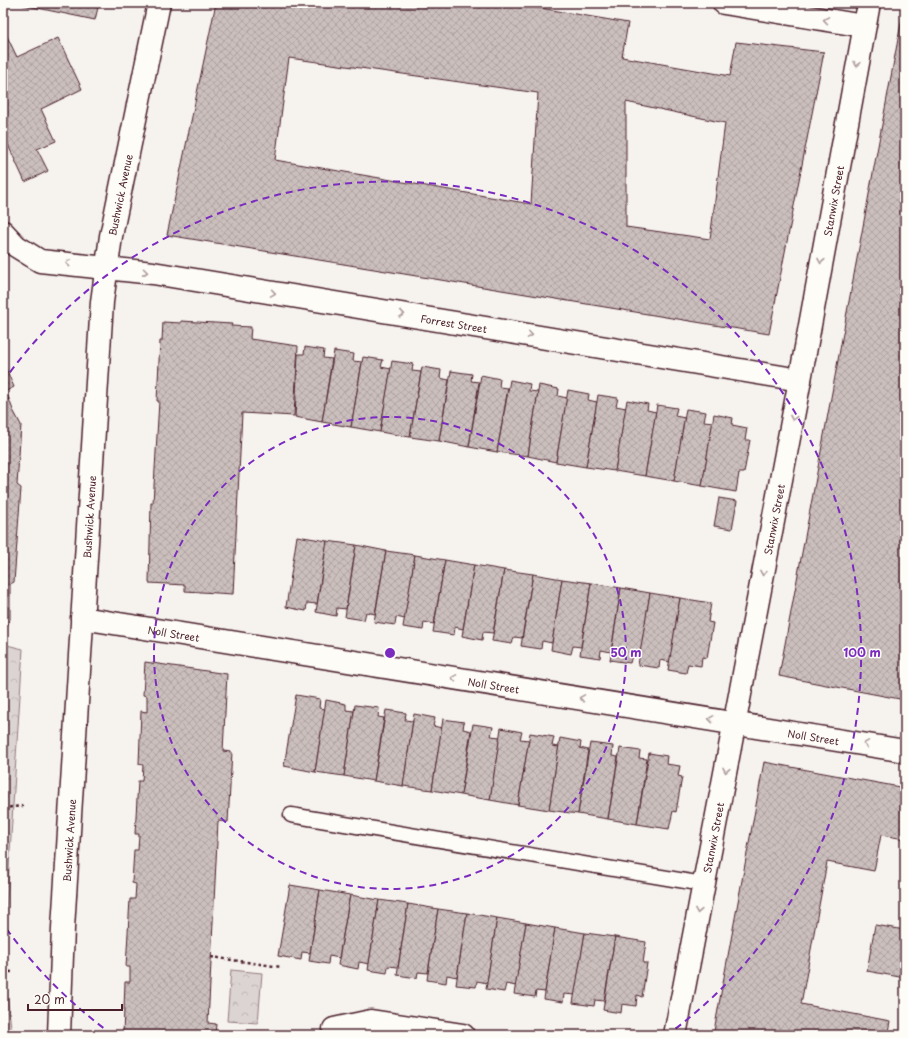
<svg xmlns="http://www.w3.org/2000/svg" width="908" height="1038" viewBox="0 0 908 1038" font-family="'Playpen Sans',sans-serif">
	<defs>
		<pattern id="park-crowns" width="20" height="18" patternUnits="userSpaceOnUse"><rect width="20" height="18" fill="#dcd4d2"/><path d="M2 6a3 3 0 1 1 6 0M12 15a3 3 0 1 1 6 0" fill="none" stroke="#beb6b4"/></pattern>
		<pattern id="building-cross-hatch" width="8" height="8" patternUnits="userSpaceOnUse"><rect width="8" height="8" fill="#cbbfbe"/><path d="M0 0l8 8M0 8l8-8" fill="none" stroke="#b0a4a3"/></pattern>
	</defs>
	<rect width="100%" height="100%" fill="#f6f3ef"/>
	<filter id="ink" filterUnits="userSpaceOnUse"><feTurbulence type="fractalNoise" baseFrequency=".025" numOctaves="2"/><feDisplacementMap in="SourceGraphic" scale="8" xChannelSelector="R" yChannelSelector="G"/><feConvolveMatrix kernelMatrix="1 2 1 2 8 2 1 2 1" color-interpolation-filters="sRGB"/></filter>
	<g filter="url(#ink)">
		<g fill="url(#park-crowns)" stroke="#937a7e">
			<path d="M3 644 23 649 3 961 12 1035H3Z"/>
			<path d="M231 970 262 973 258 1023 227 1021Z"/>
		</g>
		<g fill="url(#building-cross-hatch)" stroke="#4a1f2b" fill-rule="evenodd">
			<path d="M23 3H99L95 20 23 5Z"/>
			<path d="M216 3H511L628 23 622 57 730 76 736 42 824 52 769 334 167 235ZM289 58 538 93 531 204 275 160ZM626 102 725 123 710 239 626 227Z"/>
			<path d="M904 7H905V700L779 676Z"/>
			<path d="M3 28 17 57 58 38 82 89 41 109 56 141 37 149 48 171 25 182 3 134Z"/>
			<path d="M181 321 232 324 231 326 251 327 250 339 298 346 294 416 242 413 233 594 185 591V585L149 583 151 503H153L159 401H157L160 341H162L163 322 181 323Z"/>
			<path d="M305 347 324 350 323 358 332 359 322 422 295 417 298 354H304Z"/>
			<path d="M334 351 354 354 353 361 362 362 351 427 322 422Z"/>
			<path d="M363 357 383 360 381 367 391 369 380 432 351 427Z"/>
			<path d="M392 361 413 364 412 371 421 372 410 437 380 432Z"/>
			<path d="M422 367 441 370 440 378 449 380 439 441 410 437Z"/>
			<path d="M6 369 14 387 6 391 9 399 3 401V370Z"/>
			<path d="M451 371 472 374 471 381 479 382 469 447 439 441Z"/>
			<path d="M481 375 500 379 499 387 508 388 497 452 469 447Z"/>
			<path d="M510 380 530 384 529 391 538 392 528 456 497 452Z"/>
			<path d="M539 385 559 389 558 396 567 398 556 462 528 456Z"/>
			<path d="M568 390 589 394 588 400 597 402 586 467 556 462Z"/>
			<path d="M598 395 618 398 616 406 626 408 615 471 586 467Z"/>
			<path d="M9 399 13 410 21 425 17 485 21 488 14 582 10 584V619L3 636V401Z"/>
			<path d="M627 400 648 404 647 410 656 412 645 476 615 471Z"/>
			<path d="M657 405 677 408 675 416 685 418 674 481 645 476Z"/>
			<path d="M686 409 706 412 704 421 713 422 702 486 674 481Z"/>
			<path d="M714 414 733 418 732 425 747 428 745 440H750L744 473H739L736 492 702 486Z"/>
			<path d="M719 498 737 501 732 529 714 526Z"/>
			<path d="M297 536 327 541 317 604 307 603 306 611 286 607Z"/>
			<path d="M327 541 356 545 346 609 337 608 336 616 316 612Z"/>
			<path d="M356 545 386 551 375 614 366 612 364 620 345 617Z"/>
			<path d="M386 551 415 555 405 619 396 617 395 625 374 622Z"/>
			<path d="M415 555 445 560 434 624 424 622 423 630 403 627Z"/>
			<path d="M445 560 474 565 463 629 455 627 454 635 433 632Z"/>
			<path d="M474 565 504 570 493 633 483 632 482 640 462 636Z"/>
			<path d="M504 570 533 574 522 638 514 637 512 644 492 641Z"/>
			<path d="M533 574 562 579 552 643 542 641 541 649 521 646Z"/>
			<path d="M562 579 591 583 581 647 573 646 571 654 551 650Z"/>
			<path d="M591 583 621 588 611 652 601 650 600 658 580 655Z"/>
			<path d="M621 588 650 593 640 657 632 655 630 663 610 660Z"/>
			<path d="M650 593 680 598 670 662 660 660 659 668 638 665Z"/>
			<path d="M680 598 711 603 708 622 713 623 707 658 702 657 701 666 688 664 686 673 668 670Z"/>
			<path d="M145 662 227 674 223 751 232 752 228 822 218 821 208 1023 216 1024 215 1035H123L125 982H130V967H126L130 899H135L136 884 132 883 134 850H138L139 834H135L138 781H142L143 765 139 764 141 711 147 712V696L143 695Z"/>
			<path d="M296 695 320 699 319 708 325 709 315 772 284 766Z"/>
			<path d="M326 700 346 704V710L354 711 344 776 315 772Z"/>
			<path d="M355 705 379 708 378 717 384 718 374 781 344 776Z"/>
			<path d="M386 710 406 713 405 720 413 721 403 786 374 781Z"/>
			<path d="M414 714 435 718 433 726 442 728 432 790 403 786Z"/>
			<path d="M443 719 464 722 463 729 471 731 461 795 432 790Z"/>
			<path d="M473 724 493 727 491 736 500 737 490 800 461 795Z"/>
			<path d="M501 728 522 732 520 739 529 740 518 805 490 800Z"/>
			<path d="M530 733 554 737 552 746 559 747 549 810 518 805Z"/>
			<path d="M560 738 581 742 580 748 588 750 578 814 549 810Z"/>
			<path d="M590 743 613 746 612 756 618 757 608 819 578 814Z"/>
			<path d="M620 748 640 751 639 758 647 759 637 824 608 819Z"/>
			<path d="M649 753 667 756 666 764 680 766 678 776 682 777 676 812 673 811 669 829 637 824Z"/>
			<path d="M764 762 905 788V839L881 835 874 871 827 862 801 1004 890 1021 888 1032 903 1035H735L714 1031Z"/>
			<path d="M290 885 320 890 310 953 302 952 301 960 278 956Z"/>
			<path d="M320 890 350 895 339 958 329 956 328 964 309 961Z"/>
			<path d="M350 895 379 900 369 964 359 962 358 969 338 965Z"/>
			<path d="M379 900 408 904 398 967 388 966 387 973 368 970Z"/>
			<path d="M408 904 438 909 428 973 418 972 417 978 397 975Z"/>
			<path d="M438 909 467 913 457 977 447 975 446 983 427 980Z"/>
			<path d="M467 913 497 918 487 983 477 981 476 987 456 985Z"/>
			<path d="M497 918 526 923 516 986 506 984 504 992 486 989Z"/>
			<path d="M526 923 555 928 545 992 536 991 535 997 514 994Z"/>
			<path d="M875 925 905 930V978L867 971Z"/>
			<path d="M555 928 585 933 575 995 564 994 563 1002 544 999Z"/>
			<path d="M585 933 615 937 604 1001 595 1000 594 1006 573 1003Z"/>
			<path d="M615 937 646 942 643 963H647L642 997 637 995 636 1006 622 1004 621 1013 603 1010Z"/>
		</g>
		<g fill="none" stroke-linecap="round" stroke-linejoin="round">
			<g stroke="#4a1f2b" stroke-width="17">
				<path id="service" d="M291 815 703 884"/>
			</g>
			<g stroke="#4a1f2b" stroke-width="25">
				<g id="minor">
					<path d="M724 3 864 26"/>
					<path id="s1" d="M3 232 16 246 40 261 153 273 800 380"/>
					<path id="s2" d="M82 618 905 751"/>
					<path d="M334 1029 371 1021 463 1035"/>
					<path id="s3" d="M675 1035 800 380 869 3"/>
				</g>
			</g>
			<g stroke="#4a1f2b" stroke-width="25">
				<g id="secondary">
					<path id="s4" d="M59 1035 63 928 102 302 111 236 159 3"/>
				</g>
			</g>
			<g stroke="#4a1f2b" stroke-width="2.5" stroke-dasharray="3 3" stroke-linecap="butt">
				<path d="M3 808 23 806"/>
				<path d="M211 957 281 967"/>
				<path d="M3 971 12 972"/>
			</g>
			<use href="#service" stroke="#fdfcf7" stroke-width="14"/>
			<use href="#minor" stroke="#fdfcf7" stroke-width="22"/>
			<use href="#secondary" stroke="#fdfcf7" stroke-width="22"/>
		</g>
		<defs><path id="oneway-chevron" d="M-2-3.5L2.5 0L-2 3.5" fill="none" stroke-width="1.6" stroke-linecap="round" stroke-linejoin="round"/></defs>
		<g stroke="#ac999b">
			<use href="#oneway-chevron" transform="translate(826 20) rotate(-171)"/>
			<use href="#oneway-chevron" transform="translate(857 64) rotate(100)"/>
			<use href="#oneway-chevron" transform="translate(821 261) rotate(100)"/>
			<use href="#oneway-chevron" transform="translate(68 263) rotate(-174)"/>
			<use href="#oneway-chevron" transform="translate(145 272) rotate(7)"/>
			<use href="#oneway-chevron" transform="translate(273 293) rotate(9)"/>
			<use href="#oneway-chevron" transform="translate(402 314) rotate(9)"/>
			<use href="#oneway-chevron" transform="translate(530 335) rotate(9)"/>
			<use href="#oneway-chevron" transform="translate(793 418) rotate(101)"/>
			<use href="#oneway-chevron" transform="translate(763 573) rotate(100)"/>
			<use href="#oneway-chevron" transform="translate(454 678) rotate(-171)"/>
			<use href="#oneway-chevron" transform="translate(582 698) rotate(-171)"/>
			<use href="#oneway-chevron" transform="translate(711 719) rotate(-171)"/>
			<use href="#oneway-chevron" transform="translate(866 744) rotate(-171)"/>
			<use href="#oneway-chevron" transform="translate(726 770) rotate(101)"/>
			<use href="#oneway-chevron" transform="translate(698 911) rotate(100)"/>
		</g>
	</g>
	<g fill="none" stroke="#7b2cbf" stroke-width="2" stroke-dasharray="7 5">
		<circle cx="390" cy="653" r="236"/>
		<path d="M113 1035A472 472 0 0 1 3 924M3 382A472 472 0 1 1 667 1035"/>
	</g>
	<g text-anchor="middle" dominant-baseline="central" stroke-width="3" stroke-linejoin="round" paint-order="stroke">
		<g font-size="10" fill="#4a1f2b" stroke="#fdfcf7">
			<text stroke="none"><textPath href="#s4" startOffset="843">Bushwick Avenue</textPath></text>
			<text stroke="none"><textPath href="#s3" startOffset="849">Stanwix Street</textPath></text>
			<text stroke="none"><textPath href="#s1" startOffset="466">Forrest Street</textPath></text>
			<text stroke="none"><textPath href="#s4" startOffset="519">Bushwick Avenue</textPath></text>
			<text stroke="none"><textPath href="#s3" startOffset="525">Stanwix Street</textPath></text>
			<text stroke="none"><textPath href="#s2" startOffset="93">Noll Street</textPath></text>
			<text stroke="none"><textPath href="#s2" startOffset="417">Noll Street</textPath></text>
			<text stroke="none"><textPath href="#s2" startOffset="741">Noll Street</textPath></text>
			<text stroke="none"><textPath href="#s3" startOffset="201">Stanwix Street</textPath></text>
			<text stroke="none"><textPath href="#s4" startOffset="195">Bushwick Avenue</textPath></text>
		</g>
	</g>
	<circle cx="390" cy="653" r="6" fill="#7b2cbf" stroke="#fdfcf7" stroke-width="2"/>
	<g font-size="12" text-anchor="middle" font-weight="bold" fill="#7b2cbf" stroke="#fdfcf7" stroke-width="3" stroke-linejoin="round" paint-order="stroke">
		<text x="626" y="657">50 m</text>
		<text x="862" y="657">100 m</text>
	</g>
	<rect width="908" height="1038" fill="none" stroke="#fdfcf7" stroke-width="16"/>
	<rect x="8" y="8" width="892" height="1022" fill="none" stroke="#4a1f2b" stroke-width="1.5" filter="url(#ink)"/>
	<path d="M28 1004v6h94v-6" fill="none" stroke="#4a1f2b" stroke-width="2"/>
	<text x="34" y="1004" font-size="12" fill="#4a1f2b" stroke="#fdfcf7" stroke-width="3" paint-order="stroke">20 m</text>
</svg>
